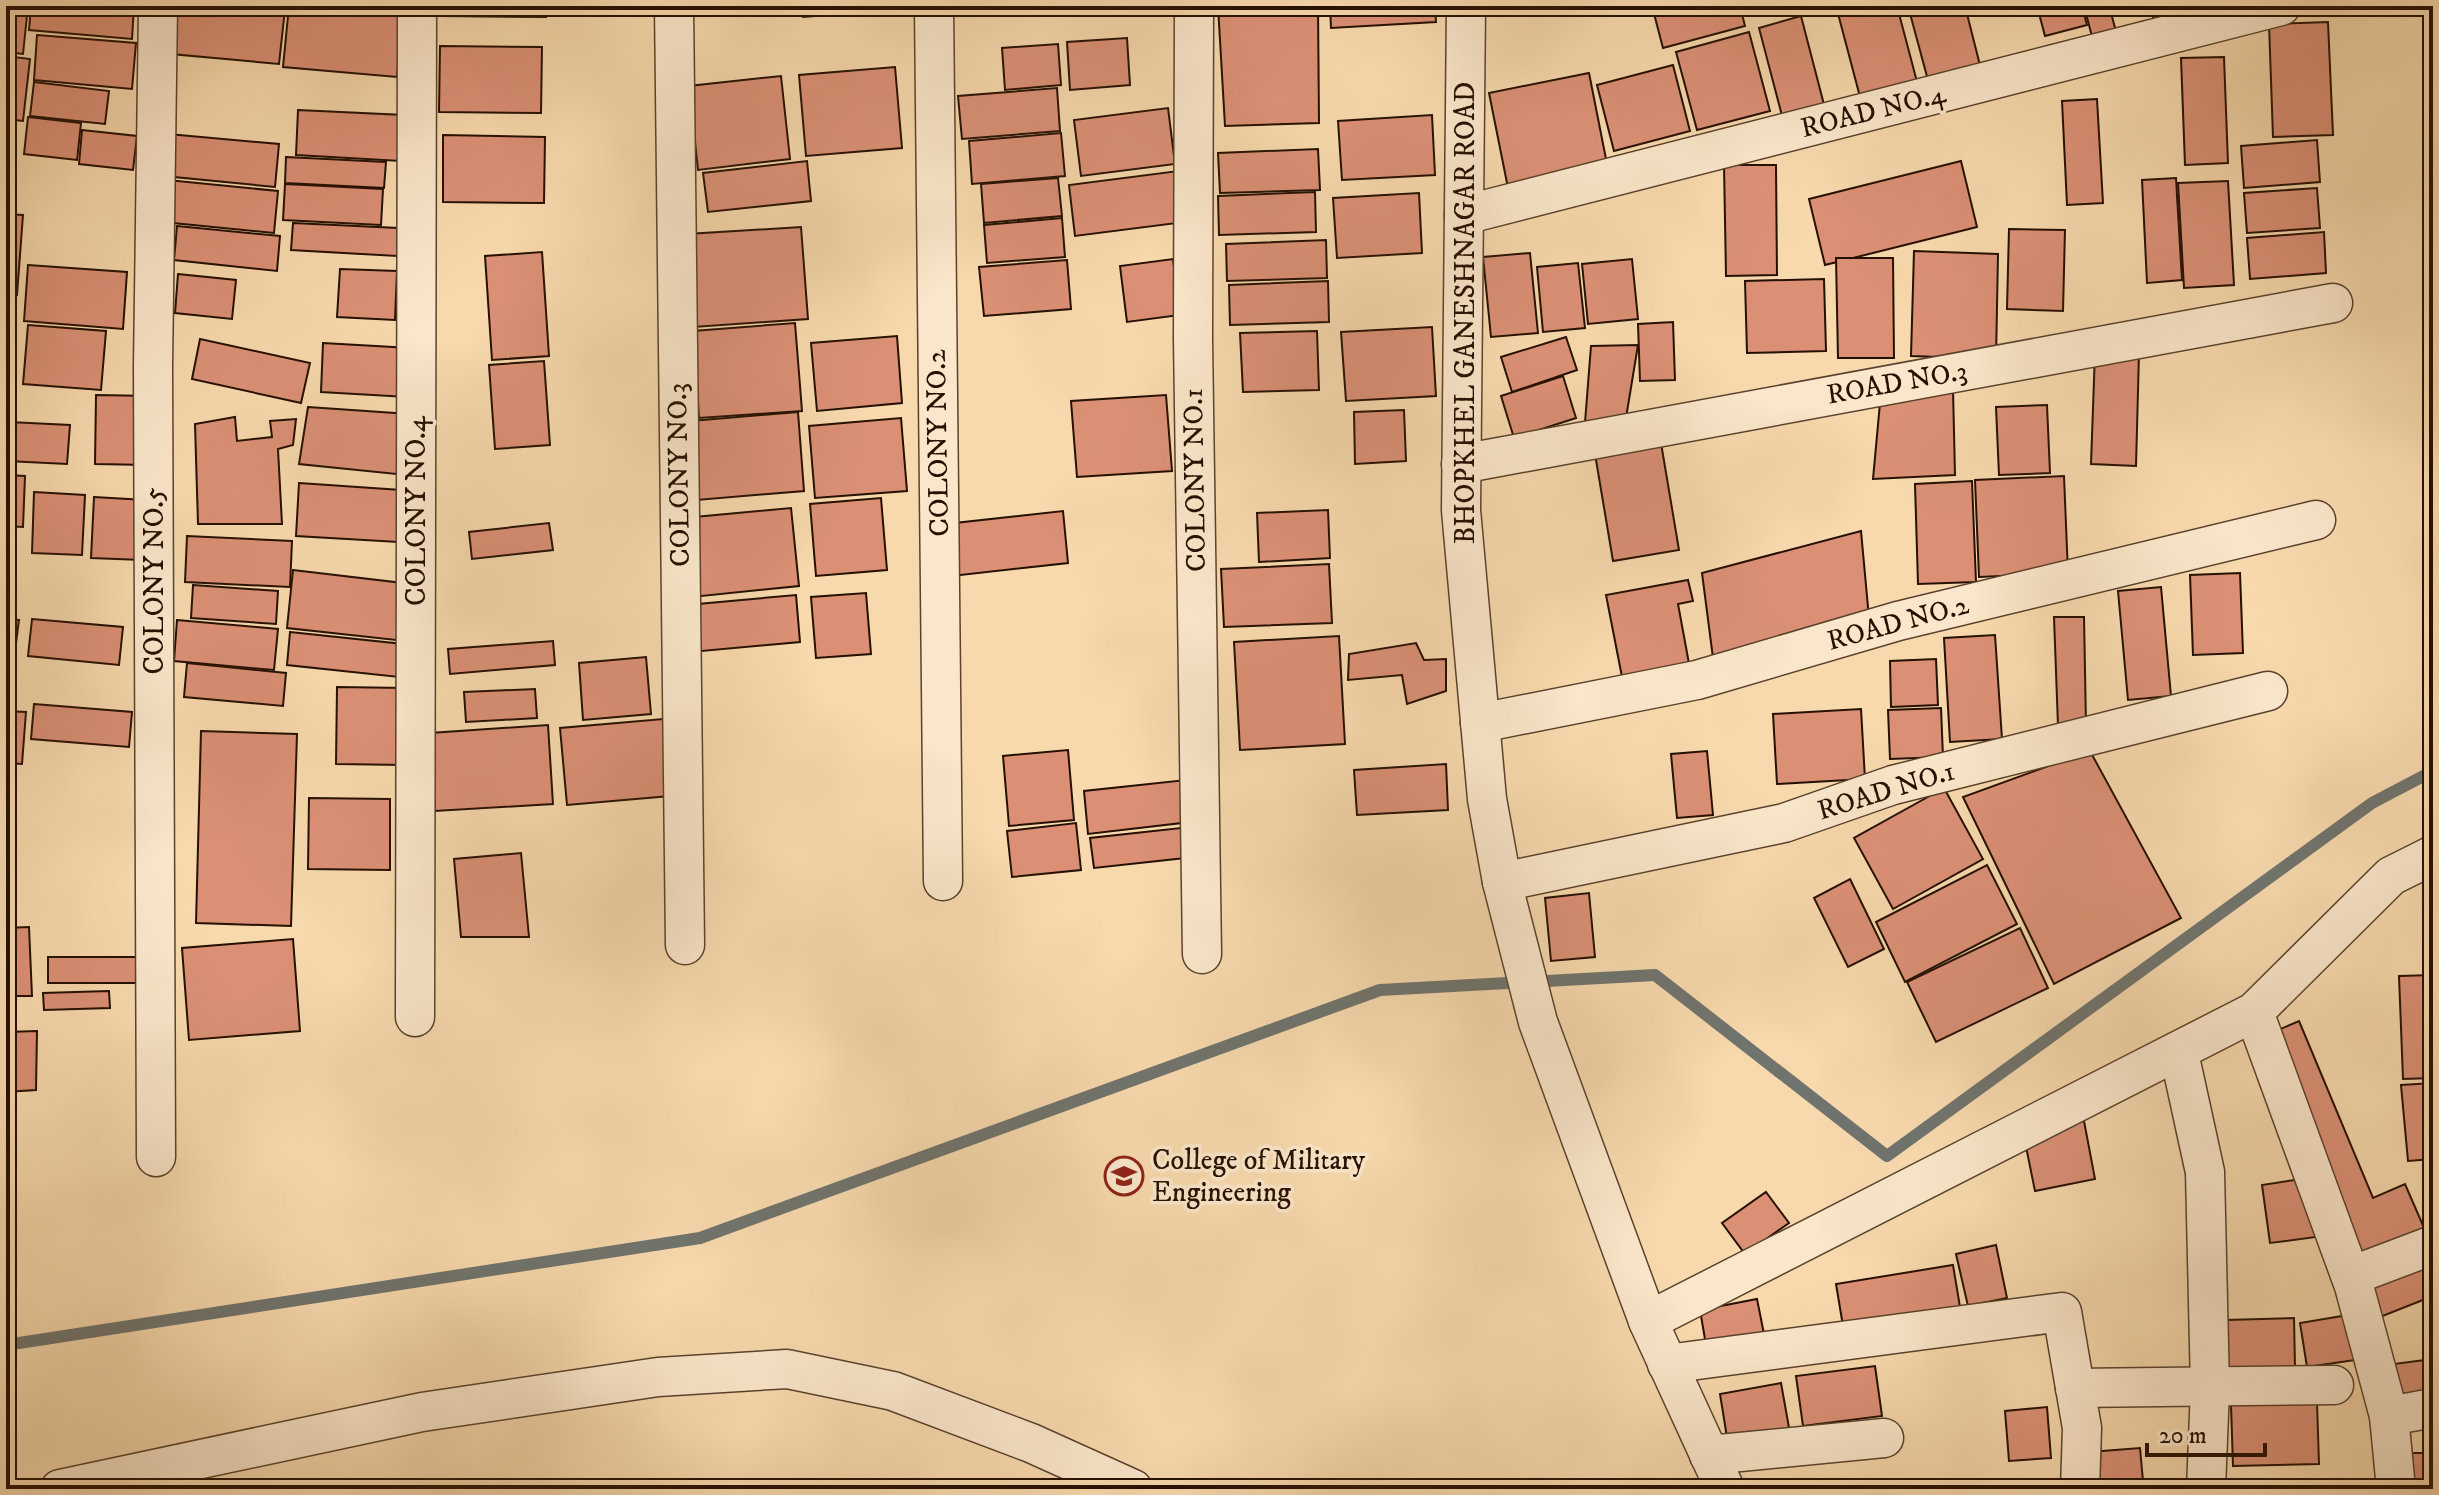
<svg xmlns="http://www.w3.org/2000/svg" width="2439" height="1495" viewBox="0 0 2439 1495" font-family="'IM FELL DW Pica',serif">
	<rect width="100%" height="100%" fill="#f7d9ad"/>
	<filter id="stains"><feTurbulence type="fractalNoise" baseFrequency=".0025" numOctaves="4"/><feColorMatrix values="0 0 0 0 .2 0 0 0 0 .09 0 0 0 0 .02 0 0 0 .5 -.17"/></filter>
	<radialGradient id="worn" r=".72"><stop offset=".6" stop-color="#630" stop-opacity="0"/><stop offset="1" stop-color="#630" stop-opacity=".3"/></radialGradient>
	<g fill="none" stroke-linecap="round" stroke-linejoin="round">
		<path stroke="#70746e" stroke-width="12" d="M6 1345 700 1238 1380 990 1655 975 1887 1156 2372 803 2433 771"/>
	</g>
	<g fill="#db9076" stroke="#261002" stroke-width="2">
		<path d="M6 6H28L23 54 6 52Z"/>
		<path d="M31 6H134L132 39 29 30Z"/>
		<path d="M175 6 285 9 279 64 171 54Z"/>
		<path d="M289 6 403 11 397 77 283 67Z"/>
		<path d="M441 6H547L546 17 441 16Z"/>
		<path d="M802 6H910V9L803 17Z"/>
		<path d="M1218 6H1318L1319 123 1225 126Z"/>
		<path d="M1330 6H1435L1436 22 1331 28Z"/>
		<path d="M1652 6H1740L1745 26 1663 48Z"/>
		<path d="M1836 6H1897L1921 97 1864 112Z"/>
		<path d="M1908 6H1965L1984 81 1932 95Z"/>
		<path d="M2037 6H2082L2087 25 2045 36Z"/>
		<path d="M2084 6H2109L2119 42 2095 48Z"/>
		<path d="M2150 6H2208L2158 35Z"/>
		<path d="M1801 16 1828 120 1786 131 1759 28Z"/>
		<path d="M2328 22 2333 135 2273 137 2269 24Z"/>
		<path d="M1749 32 1770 111 1697 130 1676 52Z"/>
		<path d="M37 35 136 43 132 89 34 80Z"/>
		<path d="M1127 38 1130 85 1070 90 1067 42Z"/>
		<path d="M1058 44 1061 85 1005 90 1002 48Z"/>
		<path d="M440 46 542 47 541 113 439 112Z"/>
		<path d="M6 56 30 59 23 121 6 119Z"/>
		<path d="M2224 57 2228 163 2185 165 2181 58Z"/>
		<path d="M1673 65 1690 131 1614 151 1597 85Z"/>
		<path d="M895 67 902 148 806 156 799 75Z"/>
		<path d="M1589 73 1608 169 1508 188 1489 93Z"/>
		<path d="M781 76 790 159 698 170 689 86Z"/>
		<path d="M34 82 109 91 105 124 30 116Z"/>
		<path d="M1057 88 1060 131 962 139 958 96Z"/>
		<path d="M2097 99 2103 203 2067 205 2062 101Z"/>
		<path d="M1168 108 1175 164 1081 176 1074 120Z"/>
		<path d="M298 110 404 115 401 161 296 155Z"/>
		<path d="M1432 115 1435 175 1342 180 1338 121Z"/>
		<path d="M28 117 81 123 77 160 24 154Z"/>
		<path d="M82 130 137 136 133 170 79 164Z"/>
		<path d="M1061 133 1065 176 972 184 969 141Z"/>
		<path d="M168 134 279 144 275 187 164 176Z"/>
		<path d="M443 135 545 137 544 203 443 202Z"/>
		<path d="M2317 140 2320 182 2244 188 2241 146Z"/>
		<path d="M1318 149 1320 190 1220 193 1218 153Z"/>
		<path d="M286 157 386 162 384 188 285 183Z"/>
		<path d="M807 161 811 201 708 212 703 173Z"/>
		<path d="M1961 161 1977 227 1825 265 1809 199Z"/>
		<path d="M1724 165H1776L1777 275 1726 276Z"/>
		<path d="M1178 171 1185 222 1075 236 1069 185Z"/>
		<path d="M1058 178 1062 216 984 223 981 184Z"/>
		<path d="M2176 178 2182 280 2147 283 2142 180Z"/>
		<path d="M167 180 278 191 274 233 163 222Z"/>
		<path d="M2228 181 2234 285 2184 288 2178 183Z"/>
		<path d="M285 184 383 189 381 225 283 220Z"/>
		<path d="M2317 188 2320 228 2247 233 2244 193Z"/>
		<path d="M1315 192 1316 232 1219 235 1218 196Z"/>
		<path d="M1419 193 1422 253 1337 258 1333 198Z"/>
		<path d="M6 214 23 215 17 295 6 294Z"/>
		<path d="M1062 218 1065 257 987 263 984 225Z"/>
		<path d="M293 223 398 228 397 256 291 250Z"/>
		<path d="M177 226 280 236 277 271 174 260Z"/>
		<path d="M801 227 808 319 694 327 687 234Z"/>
		<path d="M2009 229 2065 230 2063 311 2007 309Z"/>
		<path d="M2324 232 2326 273 2250 279 2247 238Z"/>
		<path d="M1326 240 1327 278 1227 281 1226 244Z"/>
		<path d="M1914 251 1998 254 1996 359 1911 356Z"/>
		<path d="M542 252 549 356 492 360 485 256Z"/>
		<path d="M1530 253 1538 333 1491 337 1483 257Z"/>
		<path d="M1836 258H1893L1894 358H1838Z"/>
		<path d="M1173 259 1180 315 1127 322 1120 266Z"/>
		<path d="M1632 259 1638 319 1588 324 1582 264Z"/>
		<path d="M1067 260 1071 309 984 316 979 267Z"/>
		<path d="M1578 263 1585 328 1543 332 1537 267Z"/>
		<path d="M28 265 127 272 123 329 24 321Z"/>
		<path d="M340 269 397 271 395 320 337 317Z"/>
		<path d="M178 274 236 280 232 319 175 313Z"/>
		<path d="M1824 279 1826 351 1747 353 1745 281Z"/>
		<path d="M1328 281 1329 322 1230 325 1229 285Z"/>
		<path d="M1673 322 1675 380 1640 381 1638 324Z"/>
		<path d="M795 323 802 411 699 418 693 331Z"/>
		<path d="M28 325 106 331 101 390 23 384Z"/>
		<path d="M1432 327 1436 396 1346 401 1341 332Z"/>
		<path d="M1317 331 1319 390 1243 392 1240 333Z"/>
		<path d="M897 336 902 403 817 411 811 343Z"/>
		<path d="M1566 337 1577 370 1512 392 1501 357Z"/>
		<path d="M200 339 310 363 301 403 192 379Z"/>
		<path d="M323 343 410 348 407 397 321 392Z"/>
		<path d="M1638 345 1624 430 1584 435 1591 346Z"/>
		<path d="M2095 352 2139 353 2136 466 2091 464Z"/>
		<path d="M544 361 550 445 495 449 489 365Z"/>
		<path d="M1563 376 1576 418 1514 438 1501 396Z"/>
		<path d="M1953 389 1955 475 1873 479 1880 403Z"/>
		<path d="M96 395 151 396 149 465 95 464Z"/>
		<path d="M1166 395 1172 471 1077 477 1071 401Z"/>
		<path d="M2047 405 2050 473 1999 475 1996 407Z"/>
		<path d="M308 407 409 414 406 475 299 464Z"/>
		<path d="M1404 410 1406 461 1355 464 1354 412Z"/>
		<path d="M798 412 804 491 697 500 691 421Z"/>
		<path d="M235 417 237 441 272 437 270 421 296 419 293 445 278 449 282 524H198L195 424Z"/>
		<path d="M901 418 907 491 815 498 809 426Z"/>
		<path d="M9 422 70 425 67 464 7 461Z"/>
		<path d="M1661 443 1679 550 1613 561 1595 454Z"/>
		<path d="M6 475 25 476 23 527 6 526Z"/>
		<path d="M2064 476 2068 573 1979 577 1975 480Z"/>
		<path d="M1972 481 1976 582 1918 584 1915 484Z"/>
		<path d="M299 483 401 490 398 542 296 536Z"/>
		<path d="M34 492 85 495 82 555 32 553Z"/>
		<path d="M94 497 145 500 142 560 91 558Z"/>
		<path d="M881 498 887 570 816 576 810 504Z"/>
		<path d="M791 508 799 586 692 597 684 518Z"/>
		<path d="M1328 510 1330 558 1259 562 1257 513Z"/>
		<path d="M1063 511 1068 563 952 576 946 524Z"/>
		<path d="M549 523 553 550 472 559 469 532Z"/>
		<path d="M1861 531 1869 618 1713 658 1702 573Z"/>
		<path d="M187 536 292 541 290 587 185 582Z"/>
		<path d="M1329 564 1332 623 1224 627 1221 569Z"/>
		<path d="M293 570 411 584 405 641 287 628Z"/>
		<path d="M2240 573 2243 653 2193 655 2190 575Z"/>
		<path d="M1688 580 1693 601 1678 604 1690 669 1623 682 1606 595Z"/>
		<path d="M193 585 278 591 276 624 191 618Z"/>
		<path d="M2161 587 2171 696 2128 700 2118 591Z"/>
		<path d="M866 593 871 654 816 658 811 597Z"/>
		<path d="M796 595 800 642 691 652 687 605Z"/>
		<path d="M2054 617H2084L2086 725 2058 726Z"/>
		<path d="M6 619 19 620 15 651H6Z"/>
		<path d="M32 619 123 627 119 665 28 656Z"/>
		<path d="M177 620 278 629 274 670 174 661Z"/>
		<path d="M290 632 403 644 399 677 287 665Z"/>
		<path d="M1995 635 2002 739 1950 742 1944 638Z"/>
		<path d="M1339 636 1345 744 1240 750 1234 642Z"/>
		<path d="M553 641 555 665 450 674 448 649Z"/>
		<path d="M1416 643 1424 660 1446 659V691L1407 704 1402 675 1348 680 1349 654Z"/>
		<path d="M646 657 651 714 583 720 579 663Z"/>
		<path d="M1936 659 1938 705 1891 707 1890 661Z"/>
		<path d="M187 663 286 673 283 706 184 697Z"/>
		<path d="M337 687 406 688 405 765 336 764Z"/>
		<path d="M535 689 537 718 466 722 464 692Z"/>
		<path d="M34 704 132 712 129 747 31 739Z"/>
		<path d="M1941 708 1943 757 1890 759 1888 710Z"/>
		<path d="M1861 709 1865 779 1777 784 1773 714Z"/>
		<path d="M6 711 26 712 22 764 6 763Z"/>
		<path d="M663 719 670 796 567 805 560 728Z"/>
		<path d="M548 725 553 804 435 811 430 733Z"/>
		<path d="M201 731 297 734 291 926 196 923Z"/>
		<path d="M1068 750 1074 820 1009 826 1003 756Z"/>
		<path d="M1707 751 1713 815 1677 818 1671 754Z"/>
		<path d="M2090 751 2181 918 2054 984 1963 797Z"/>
		<path d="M1446 764 1448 810 1357 815 1354 770Z"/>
		<path d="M1186 780 1190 822 1088 834 1084 791Z"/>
		<path d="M1944 788 1983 859 1893 909 1854 838Z"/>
		<path d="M309 798 390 799V870L308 869Z"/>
		<path d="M1076 823 1081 870 1012 877 1007 831Z"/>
		<path d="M1190 827 1194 857 1094 868 1090 838Z"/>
		<path d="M521 853 529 937H461L454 859Z"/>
		<path d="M1987 865 2017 924 1905 982 1876 922Z"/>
		<path d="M1850 879 1884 949 1848 967 1814 898Z"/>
		<path d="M1589 893 1595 957 1551 961 1545 898Z"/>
		<path d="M29 927 32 996H6V928Z"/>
		<path d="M2020 928 2048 988 1936 1042 1907 982Z"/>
		<path d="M293 939 300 1031 189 1040 182 948Z"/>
		<rect x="48" y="957" width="89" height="26"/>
		<path d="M2433 975V1078L2403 1079 2399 976Z"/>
		<path d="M109 991 110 1008 44 1010 43 993Z"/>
		<path d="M2299 1021 2373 1198 2405 1184 2428 1237 2365 1264 2269 1034Z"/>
		<path d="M37 1031 36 1090 6 1092V1032Z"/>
		<path d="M2433 1083V1159L2408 1161 2401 1085Z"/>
		<path d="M2084 1121 2095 1179 2035 1191 2023 1132Z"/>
		<path d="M2308 1178 2316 1237 2270 1243 2262 1185Z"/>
		<path d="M1766 1192 1789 1223 1745 1254 1722 1223Z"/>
		<path d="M1996 1245 2007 1298 1968 1306 1956 1254Z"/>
		<path d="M2433 1252V1296L2370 1321 2356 1282Z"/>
		<path d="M1953 1265 1960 1307 1843 1326 1836 1284Z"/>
		<path d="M1757 1299 1764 1334 1706 1345 1700 1310Z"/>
		<path d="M2354 1314 2362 1359 2307 1367 2300 1323Z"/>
		<path d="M2294 1318 2295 1368 2227 1370 2226 1320Z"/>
		<path d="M2433 1359V1401L2391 1406 2386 1365Z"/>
		<path d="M1875 1366 1882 1416 1803 1426 1796 1376Z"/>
		<path d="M1781 1383 1791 1439 1729 1450 1720 1394Z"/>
		<path d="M2317 1402 2319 1464 2233 1466 2231 1405Z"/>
		<path d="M2047 1407 2051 1458 2009 1461 2005 1411Z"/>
		<path d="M2140 1448 2143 1481 2092 1484 2090 1452Z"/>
		<path d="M2410 1453H2433V1486L2410 1487Z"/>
	</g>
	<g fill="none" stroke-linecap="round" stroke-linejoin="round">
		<g stroke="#5a422d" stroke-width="41">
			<g id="minor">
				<path d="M674 6 685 945"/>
				<path d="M934 6 943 881"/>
				<path d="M1194 6 1193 339 1202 954"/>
				<path d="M1466 6 1461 510 1487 799 1502 882 1538 1022 1648 1321 1725 1489"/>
				<path d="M1464 215 2281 6"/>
				<path d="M1461 464 2333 303"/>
				<path d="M1480 723 1697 680 1898 621 2316 520"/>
				<path d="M1502 882 1784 823 1893 785 2268 691"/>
				<path d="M2254 1012 2354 1286 2389 1416 2396 1489"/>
				<path d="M415 1017 417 6"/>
				<path d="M2179 1053 2205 1172 2210 1388 2206 1489"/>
				<path d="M156 1157 153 366 158 6"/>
				<path d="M2351 1276 2433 1245"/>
				<path d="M1648 1321 2254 1012 2391 876 2433 855"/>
				<path d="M1667 1364 2062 1312 2082 1428 2080 1489"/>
				<path d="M2075 1388 2334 1385"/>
				<path d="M2389 1416 2433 1408"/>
				<path d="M1709 1455 1884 1438"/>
				<path d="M60 1489 422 1412 658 1377 787 1369 893 1391 1031 1443 1133 1489"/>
			</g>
		</g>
		<use href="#minor" stroke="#fae6ca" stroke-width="38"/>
	</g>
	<defs>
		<g id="university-ring" transform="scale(2)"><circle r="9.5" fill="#fae6ca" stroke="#8f2418" stroke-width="1.5"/><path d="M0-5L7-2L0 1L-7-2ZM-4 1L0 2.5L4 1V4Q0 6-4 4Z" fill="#8f2418"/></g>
	</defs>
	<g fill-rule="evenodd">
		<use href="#university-ring" x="1124" y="1176"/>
	</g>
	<g text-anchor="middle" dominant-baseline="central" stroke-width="7" stroke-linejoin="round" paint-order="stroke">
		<g font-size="28" fill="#261002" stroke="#fae6ca">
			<text transform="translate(1873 111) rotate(-14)">ROAD NO.4</text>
			<text transform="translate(1465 313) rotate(-90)">BHOPKHEL GANESHNAGAR ROAD</text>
			<text transform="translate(1897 383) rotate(-10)">ROAD NO.3</text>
			<text transform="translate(938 443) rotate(-91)">COLONY NO.2</text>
			<text transform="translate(679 475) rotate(-91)">COLONY NO.3</text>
			<text transform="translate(1195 480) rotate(-91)">COLONY NO.1</text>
			<text transform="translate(416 511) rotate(-90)">COLONY NO.4</text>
			<text transform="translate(154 581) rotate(-90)">COLONY NO.5</text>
			<text transform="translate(1898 623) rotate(-15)">ROAD NO.2</text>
			<text transform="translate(1886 791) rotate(-17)">ROAD NO.1</text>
		</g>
		<g font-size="28" fill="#261002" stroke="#fae6ca" text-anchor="start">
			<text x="1152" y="1160">College of Military<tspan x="1152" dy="32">Engineering</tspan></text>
		</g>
	</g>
	<rect width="2439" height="1495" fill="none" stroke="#f7d9ad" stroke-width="32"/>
	<rect x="8" y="8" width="2423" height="1479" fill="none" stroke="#261002" stroke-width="4"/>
	<rect x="16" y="16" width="2407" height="1463" fill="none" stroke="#261002" stroke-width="2"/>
	<path d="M2147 1443v12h118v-12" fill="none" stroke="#261002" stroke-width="4"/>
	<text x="2159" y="1443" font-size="24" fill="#261002" stroke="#fae6ca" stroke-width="6" paint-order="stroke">20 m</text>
	<rect width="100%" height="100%" filter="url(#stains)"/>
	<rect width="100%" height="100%" fill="url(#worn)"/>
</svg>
